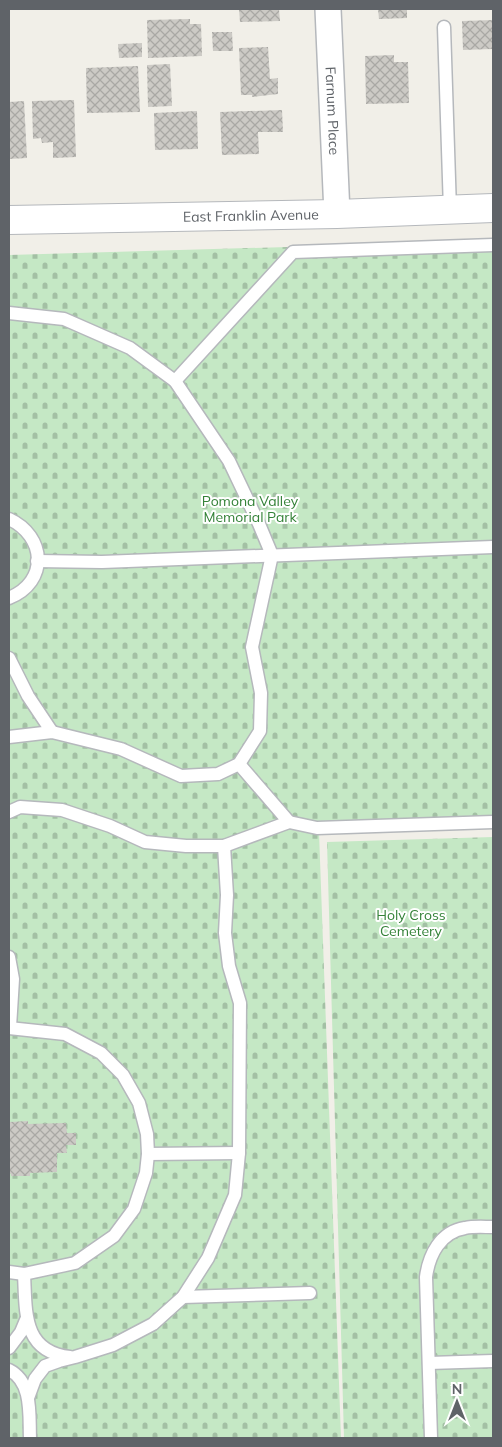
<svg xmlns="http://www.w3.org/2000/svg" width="502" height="1447" viewBox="0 0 502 1447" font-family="Mulish,sans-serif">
	<defs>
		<pattern id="cemetery-stones" width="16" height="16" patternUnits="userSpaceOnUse" patternTransform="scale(1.25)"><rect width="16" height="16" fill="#c5e8c5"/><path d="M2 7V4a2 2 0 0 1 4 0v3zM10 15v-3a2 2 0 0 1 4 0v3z" fill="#a3c0a4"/></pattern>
		<pattern id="building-cross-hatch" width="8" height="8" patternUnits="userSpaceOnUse" patternTransform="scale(1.25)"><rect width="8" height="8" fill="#cccac5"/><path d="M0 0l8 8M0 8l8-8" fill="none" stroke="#a9a8a4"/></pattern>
	</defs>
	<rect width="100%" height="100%" fill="#f1efe8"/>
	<g fill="url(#cemetery-stones)">
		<path d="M493 241V826L319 832 341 1438H9V255Z"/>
		<path d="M493 837V1437L344 1438 327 842Z"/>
	</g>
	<g fill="url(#building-cross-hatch)">
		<path d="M239 9H279L280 21 240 22Z"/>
		<path d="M378 9H407V18L379 19Z"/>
		<path d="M190 19V24H201L202 56 148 58 147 20Z"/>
		<path d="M493 20V49L463 50 462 21Z"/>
		<path d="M212 32H232L233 51H213Z"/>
		<path d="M142 43V57L119 58 118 44Z"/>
		<path d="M268 47 270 79 278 78V94L252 97V95H241L239 48Z"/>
		<path d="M394 55V62H408L409 103 366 104 365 56Z"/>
		<path d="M170 64 172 106 148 107 147 65Z"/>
		<path d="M138 66 140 112 87 113 86 68Z"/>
		<path d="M74 100 76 157 53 158V142L42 143 41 138 33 139 32 101Z"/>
		<path d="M24 101 27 158 9 159V102Z"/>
		<path d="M282 110 283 132H258L259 154 222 155 220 112Z"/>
		<path d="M197 111 198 149 155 150 154 113Z"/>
		<path d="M28 1121V1124L66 1123 67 1133H76V1145H66L67 1153H57V1172L30 1173V1176H11V1174H9V1122Z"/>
	</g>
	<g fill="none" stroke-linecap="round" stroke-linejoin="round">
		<g stroke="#b5b8bc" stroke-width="15">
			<g id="service">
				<path d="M444 27 450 210"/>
				<path d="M9 313 64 319 130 348 175 381 229 461 259 524 272 555 252 647 261 693 260 731 239 764 218 774 181 776 121 749 52 732 9 737"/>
				<path d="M175 381 293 252 493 245"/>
				<path d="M9 519C46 536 49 582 9 598"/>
				<path d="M37 561 102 562 493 547"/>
				<path d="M9 658 28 696 52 732"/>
				<path d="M239 764 289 822"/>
				<path d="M9 812 20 807 62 810 110 826 145 842 186 846H224L289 822 317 828 493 822"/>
				<path d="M9 957 13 979 10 1027"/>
				<path d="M9 1028 65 1034 101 1053 123 1075 139 1103 147 1134 148 1154 146 1173 134 1209 114 1236 75 1263 24 1274 9 1272"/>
				<path d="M148 1154 239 1153"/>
				<path d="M24 1274C26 1311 22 1352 70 1357"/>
				<path d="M183 1297 310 1293"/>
				<path d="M9 1348 21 1332 26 1320"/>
				<path d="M429 1363 493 1361"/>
				<path d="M9 1370C33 1382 29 1415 30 1438"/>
				<path d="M28 1398 35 1379 45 1366 59 1361 75 1357 113 1345 153 1324 183 1297 208 1258 235 1195 239 1153 240 1003 229 966 225 933 227 895 224 846"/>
				<path d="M431 1438 426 1277C429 1255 440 1232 465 1228 474 1226 484 1227 493 1227"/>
			</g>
		</g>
		<g stroke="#b5b8bc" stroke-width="28">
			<g id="minor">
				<path id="s1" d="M328 9 337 214"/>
			</g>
		</g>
		<g stroke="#b5b8bc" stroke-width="30">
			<g id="tertiary">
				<path id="s2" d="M9 220 337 214 493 208"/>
			</g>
		</g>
		<use href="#service" stroke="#fff" stroke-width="12"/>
		<use href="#minor" stroke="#fff" stroke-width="25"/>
		<use href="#tertiary" stroke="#fff" stroke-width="28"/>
	</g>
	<g text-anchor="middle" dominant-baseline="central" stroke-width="4" stroke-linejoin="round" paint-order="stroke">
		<g font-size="14" fill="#5f6368" stroke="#fff">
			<text stroke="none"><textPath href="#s1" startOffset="102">Farnum Place</textPath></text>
			<text stroke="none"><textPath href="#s2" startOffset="242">East Franklin Avenue</textPath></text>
		</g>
		<g font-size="14" fill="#348238" stroke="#fff">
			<text x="250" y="501">Pomona Valley<tspan x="250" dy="16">Memorial Park</tspan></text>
			<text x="411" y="915">Holy Cross<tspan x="411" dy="16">Cemetery</tspan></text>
		</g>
	</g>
	<rect width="502" height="1447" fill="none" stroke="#5f6368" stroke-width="20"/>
	<g transform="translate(457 1402)" stroke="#ffffff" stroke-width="4" paint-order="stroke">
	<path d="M0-4L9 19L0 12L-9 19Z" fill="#5f6368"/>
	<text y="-8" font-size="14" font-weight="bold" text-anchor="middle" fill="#5f6368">N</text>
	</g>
</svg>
